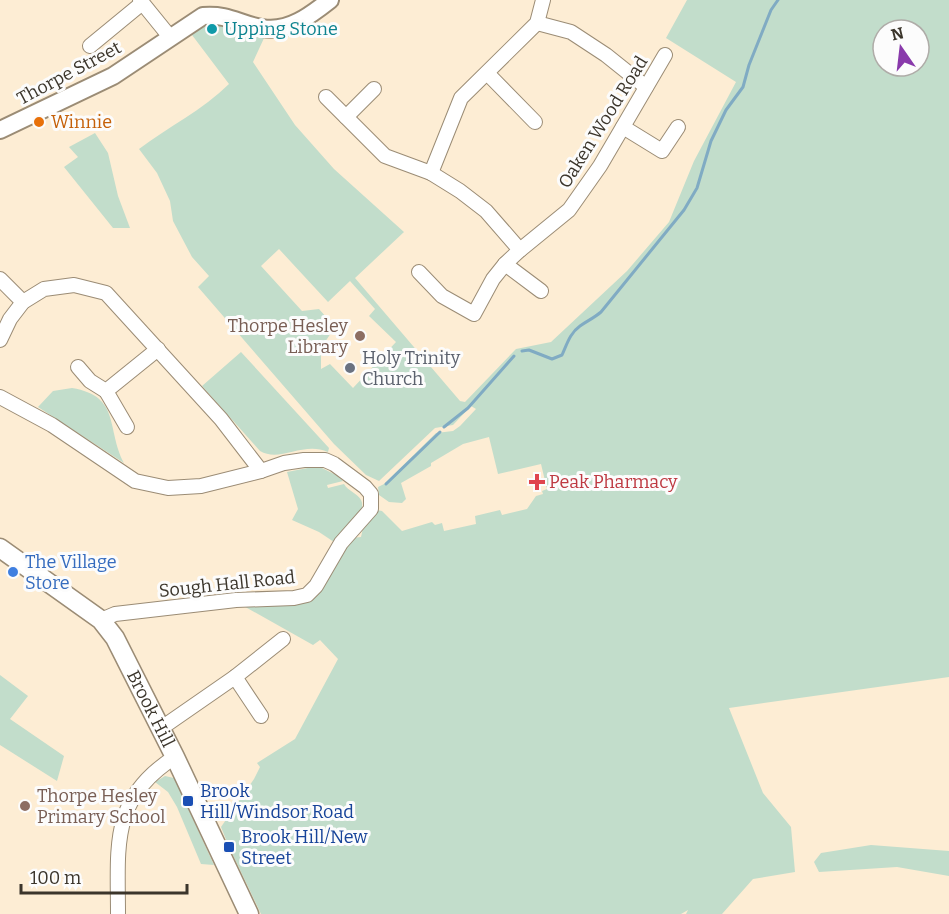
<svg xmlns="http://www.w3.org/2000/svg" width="949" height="914" viewBox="0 0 949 914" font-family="Bitter,serif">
	<rect width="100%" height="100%" fill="#fdedd4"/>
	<g fill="#c2ddcb" fill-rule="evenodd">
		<path d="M687 0H949V677L729 708 763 793 791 827 795 872 753 879 722 914H686L688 910 681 914H261L230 849 233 847 230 841 227 842 221 827 254 779 260 767 257 763 295 739 338 659 320 640 313 645 240 604 296 601 337 558 352 538 361 537 363 528 377 510 382 511 402 531 432 522 435 525 442 523 444 531 476 524 475 516 500 510 502 515 527 509 536 496 543 494 542 491 547 489 541 464 498 474 489 437 463 444 431 463V466L401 483 406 499 402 503 389 502 379 495 378 487 384 484 436 433 453 431 460 426 476 409 471 406 453 425 435 428 379 481 366 475 334 444 198 287 209 276 192 257 173 221 170 201 157 173 139 149C168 127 203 110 229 84L189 31C215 16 238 28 265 36L253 62 295 125 334 169 404 232 355 278 460 401 465 402 516 349 551 342 627 271 669 222 694 161 736 82 666 38ZM883 30H919V66H883ZM279 249 328 302 350 281 375 309 369 316 396 342 353 388 330 364 321 369V348L335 327 319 309 302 311 261 266Z"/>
		<path d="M95 133 108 153 118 196 130 228H113L64 167 78 157 69 147Z"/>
		<path d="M241 352 329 448 328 452C303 441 280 463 260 451L202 386Z"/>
		<path d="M72 388C121 396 106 429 124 463L38 407 53 391Z"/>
		<path d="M318 466 336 475 343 481 327 485 328 488 344 484C348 491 357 493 361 500 368 513 343 533 334 542L319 532 292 520 298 509 287 472Z"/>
		<path d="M0 675 28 696 10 719 64 756 57 781 0 745Z"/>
		<path d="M165 776 174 778 185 798 183 799 185 806H187L214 865 201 864 177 807 168 792 155 782Z"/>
		<path d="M871 845 949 851V876L897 867 819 872 814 862 821 853Z"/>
	</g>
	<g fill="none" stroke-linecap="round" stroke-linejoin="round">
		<g stroke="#80abc3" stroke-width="3">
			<path d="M522 351 529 350 552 359 562 355C567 344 570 333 580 326 587 321 594 318 601 312L684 210 697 188 711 141 726 110 743 87 749 65 771 10 778 0"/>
			<path d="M444 427 468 408 514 356"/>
			<path d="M386 484 440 432"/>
		</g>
		<g stroke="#9b8c75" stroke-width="16">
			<g id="minor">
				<path d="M140 0 170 37"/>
				<path d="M537 23 571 32 606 55 646 87"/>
				<path d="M90 46 141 4"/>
				<path d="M487 73 535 122"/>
				<path d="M326 97 385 156 431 173 460 191 486 211 520 250"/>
				<path d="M346 117 374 89"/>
				<path d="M623 127 662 151 678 127"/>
				<path d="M431 173 461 98 537 23 543 0"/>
				<path d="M505 264 541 291"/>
				<path d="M419 272 442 296 474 314 493 279 505 264 520 250 569 210 600 166 665 55"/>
				<path d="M0 279 23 302"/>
				<path d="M0 340 10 319 23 302 44 289 74 285 106 293 221 419 261 471"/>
				<path d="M78 367 90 381 106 391 158 349"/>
				<path d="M106 391 127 427"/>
				<path d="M0 397 52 425 135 481 168 488 201 486 261 471 284 463 304 460H325L334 464 365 487 371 494V509L341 543 316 586 307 595 294 598 236 600 115 614 101 620"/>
				<path d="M235 677 261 716"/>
				<path d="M160 729 235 677 283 639"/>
				<path d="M118 914C118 846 110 798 175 757"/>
			</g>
		</g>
		<g stroke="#9b8c75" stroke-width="20">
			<path id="tertiary" d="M0 130 113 76 203 16C230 14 238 24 262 28 288 33 311 15 330 0"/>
		</g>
		<g stroke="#9b8c75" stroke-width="21">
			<g id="secondary">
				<path id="s1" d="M0 548 101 620 115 638 175 757 249 914"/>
			</g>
		</g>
		<use href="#minor" stroke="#fff" stroke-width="14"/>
		<use href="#tertiary" stroke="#fff" stroke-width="16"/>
		<use href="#secondary" stroke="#fff" stroke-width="18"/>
	</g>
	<circle fill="#0f9aa8" stroke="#fcfcfc" stroke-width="2" cx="212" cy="29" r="6"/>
	<circle fill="#e8710a" stroke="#fcfcfc" stroke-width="2" cx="39" cy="122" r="6"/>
	<g fill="#8d6e63" stroke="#fcfcfc" stroke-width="2">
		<circle cx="360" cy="336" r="6"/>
		<circle cx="25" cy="806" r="6"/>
	</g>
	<circle fill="#6b7280" stroke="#fcfcfc" stroke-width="2" cx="350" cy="368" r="6"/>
	<path fill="#e0444e" stroke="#fcfcfc" stroke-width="2" d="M534 473h6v6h6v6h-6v6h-6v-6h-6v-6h6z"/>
	<circle fill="#3f7fe0" stroke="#fcfcfc" stroke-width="2" cx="13" cy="572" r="6"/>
	<g fill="#1a4fb4" stroke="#fcfcfc" stroke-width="2">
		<rect x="182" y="795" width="12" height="12" rx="3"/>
		<rect x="223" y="841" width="12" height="12" rx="3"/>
	</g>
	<g text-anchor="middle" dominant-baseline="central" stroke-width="6" stroke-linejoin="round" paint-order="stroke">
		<g font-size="18" fill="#0d838f" stroke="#fcfcfc" text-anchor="start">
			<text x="224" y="29">Upping Stone</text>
		</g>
		<g font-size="18" fill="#3b352b" stroke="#fcfcfc">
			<text transform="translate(69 73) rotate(-28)">Thorpe Street</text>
			<text transform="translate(603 122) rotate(-58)">Oaken Wood Road</text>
			<text transform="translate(227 584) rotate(-6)">Sough Hall Road</text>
			<text stroke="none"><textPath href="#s1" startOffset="226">Brook Hill</textPath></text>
		</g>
		<g font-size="18" fill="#c56008" stroke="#fcfcfc" text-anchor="start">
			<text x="51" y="122">Winnie</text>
		</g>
		<g font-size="18" fill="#785e54" stroke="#fcfcfc" text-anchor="end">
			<text x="348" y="326">Thorpe Hesley<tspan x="348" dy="21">Library</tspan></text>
			<text x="37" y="796" text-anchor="start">Thorpe Hesley<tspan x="37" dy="21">Primary School</tspan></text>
		</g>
		<g font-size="18" fill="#5b616d" stroke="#fcfcfc" text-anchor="start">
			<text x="362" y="358">Holy Trinity<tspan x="362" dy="21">Church</tspan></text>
		</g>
		<g font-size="18" fill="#be3a42" stroke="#fcfcfc" text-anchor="start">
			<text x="549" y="482">Peak Pharmacy</text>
		</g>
		<g font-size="18" fill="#366cbe" stroke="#fcfcfc" text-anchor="start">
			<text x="25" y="562">The Village<tspan x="25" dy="21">Store</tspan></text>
		</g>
		<g font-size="18" fill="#164399" stroke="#fcfcfc" text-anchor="start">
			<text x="200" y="791">Brook<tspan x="200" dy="21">Hill/Windsor Road</tspan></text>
			<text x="241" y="837">Brook Hill/New<tspan x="241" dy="21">Street</tspan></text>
		</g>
	</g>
	<g transform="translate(901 48) rotate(346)"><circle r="28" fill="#fcfcfc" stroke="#afaca8" stroke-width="1.5"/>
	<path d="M0-4.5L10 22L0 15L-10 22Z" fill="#893aab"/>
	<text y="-9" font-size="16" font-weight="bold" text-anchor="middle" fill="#3b352b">N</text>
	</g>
	<path d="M21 884v9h166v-9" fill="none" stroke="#3b352b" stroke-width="3"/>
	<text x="30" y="884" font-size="18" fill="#3b352b" stroke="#fcfcfc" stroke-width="4.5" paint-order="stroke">100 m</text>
</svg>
